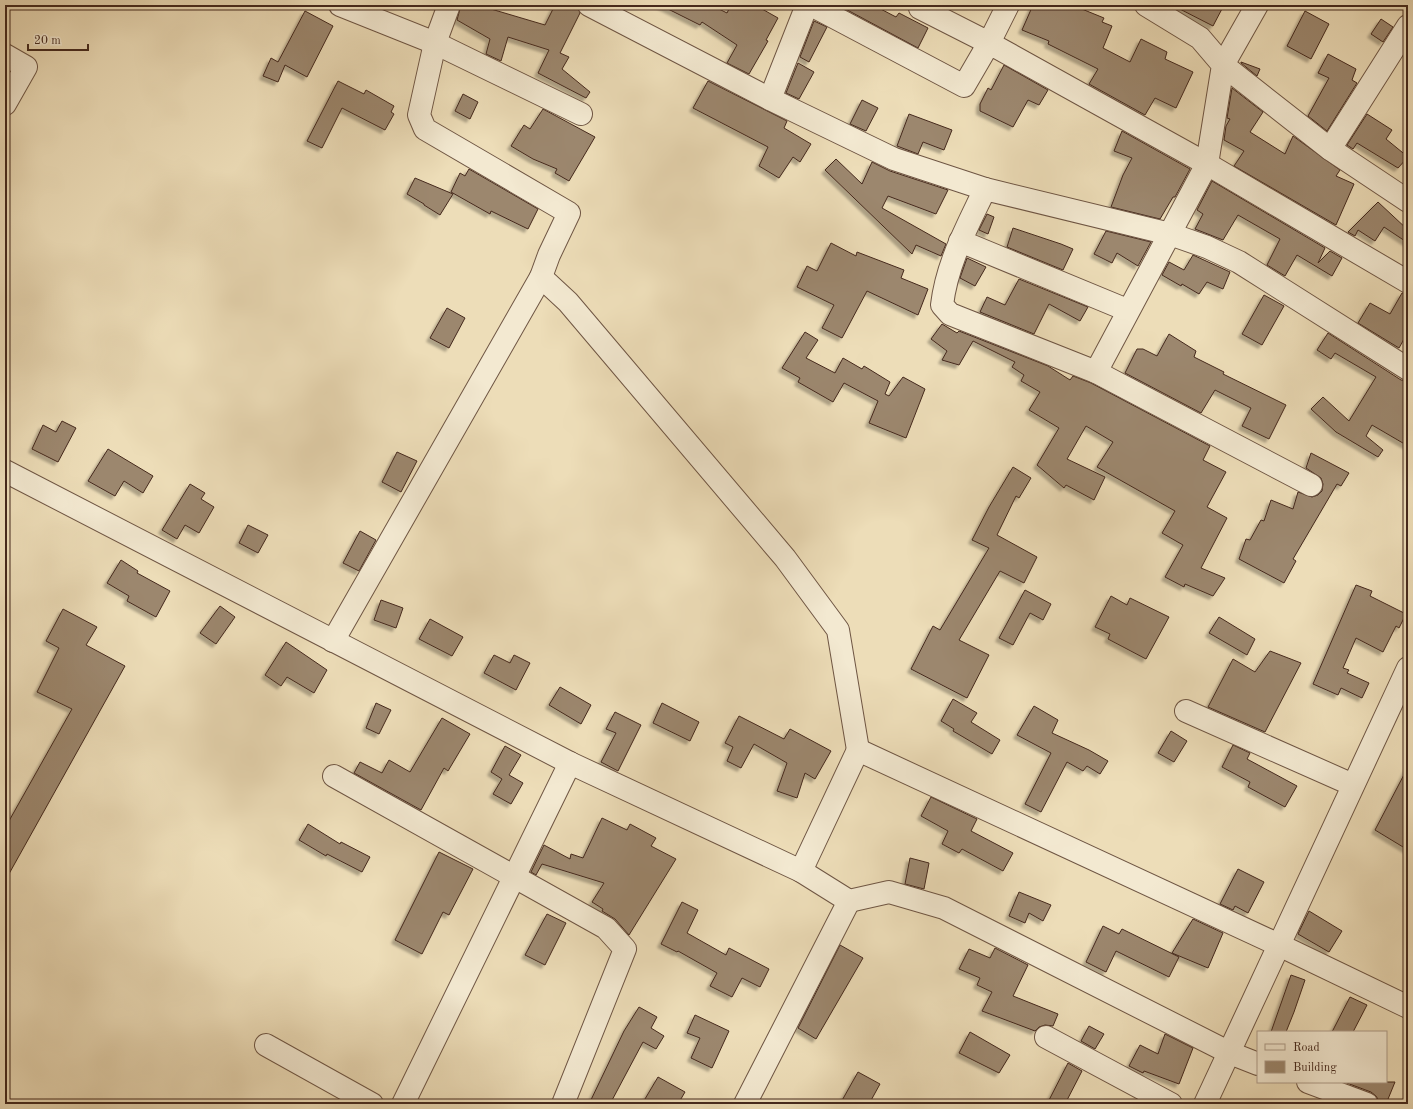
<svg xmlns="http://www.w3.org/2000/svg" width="1413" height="1109" viewBox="0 0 1413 1109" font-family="'Old Standard TT',serif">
	<defs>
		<filter id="shadow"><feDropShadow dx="-3.5" dy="3.5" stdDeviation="1" flood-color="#0004"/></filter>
	</defs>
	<rect width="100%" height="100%" fill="#edddb8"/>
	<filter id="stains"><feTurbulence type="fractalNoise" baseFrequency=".005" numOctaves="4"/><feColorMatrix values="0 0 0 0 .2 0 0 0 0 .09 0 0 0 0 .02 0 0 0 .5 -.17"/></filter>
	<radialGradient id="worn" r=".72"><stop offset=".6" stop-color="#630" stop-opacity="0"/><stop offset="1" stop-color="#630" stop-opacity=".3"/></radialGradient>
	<g fill="#9c876e" stroke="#45291d" filter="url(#shadow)">
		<path d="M461 5H485L491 9 545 25 555 5H577L580 13 560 53 569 57 562 69 590 92 586 98 538 73 549 50 508 37 501 61 486 54 490 39 457 20Z"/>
		<path d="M660 5H711L727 13 731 5H755L778 18 766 40 768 41 749 74 727 63 737 45 702 22 700 25Z"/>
		<path d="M838 5H873L896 17 899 13 928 28 918 48Z"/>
		<path d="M1033 5H1072L1104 18 1102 22 1112 26 1103 48 1130 62 1141 39 1167 52 1165 59 1193 72 1176 108 1155 98 1145 115 1089 84 1098 69 1048 44 1049 41 1022 30Z"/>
		<path d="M1172 5H1224L1213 26Z"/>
		<path d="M305 11 333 26 307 77 285 65 278 82 263 76 271 58 278 62Z"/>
		<path d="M1305 11 1329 24 1311 59 1287 46Z"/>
		<path d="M1381 19 1393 27 1383 42 1371 34Z"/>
		<path d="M814 21 827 27 809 62 800 57Z"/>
		<path d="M1328 54 1356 69 1352 80 1357 83 1327 131 1308 116 1329 78 1318 73Z"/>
		<path d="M1241 62 1260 69 1257 76 1241 63Z"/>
		<path d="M798 63 814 72 799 99 786 93Z"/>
		<path d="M1004 65 1048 90 1039 105 1028 100 1013 127 980 111V104L988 88 991 90Z"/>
		<path d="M338 81 364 94 366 90 394 106 391 112 394 114 385 130 342 108 322 148 307 141Z"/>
		<path d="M708 81 787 121 784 128 811 144 800 162 793 157 779 178 759 166 768 147 693 108Z"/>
		<path d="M1232 88 1263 112 1250 132 1285 154 1293 136 1340 170 1336 176 1354 184 1336 225 1234 166 1244 151 1224 140 1226 126 1230 119 1227 118Z"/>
		<path d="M463 94 478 102 470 119 455 111Z"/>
		<path d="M862 100 878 108 866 131 850 124Z"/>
		<path d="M543 109 595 137 569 181 555 173 557 169 533 159 511 146 524 125 530 129Z"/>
		<path d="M909 114 952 130 944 150 923 142 918 154 897 146Z"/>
		<path d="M1367 114 1392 130 1386 139 1408 157 1398 168 1357 143 1353 149 1347 145Z"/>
		<path d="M1122 131 1190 169 1175 197H1173L1160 219 1111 207 1123 175 1132 158 1114 151Z"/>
		<path d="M836 159 862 184 872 162 890 171 948 190 936 214 888 196 882 208 946 244 941 256 916 245 912 254 825 170Z"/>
		<path d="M469 169 538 209 528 229 491 211 490 214 451 192 460 173 465 176Z"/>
		<path d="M415 178 453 194 440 215 424 205V204L407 194Z"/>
		<path d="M1212 181 1325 248 1318 263 1330 251 1342 258 1332 276 1297 255 1285 276 1267 265 1280 239 1238 215 1223 240 1195 229 1203 214 1197 210Z"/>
		<path d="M1378 202 1408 230V243L1384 227 1375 241 1358 230 1355 236 1348 232Z"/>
		<path d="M987 214 994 217 988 234 979 230Z"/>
		<path d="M1013 228 1061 244 1073 249 1063 270 1007 247Z"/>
		<path d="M1106 231 1151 242 1138 266 1117 253 1112 263 1094 254Z"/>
		<path d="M831 243 856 256 857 252 904 270 901 278 928 289 918 315 867 291 842 338 822 328 834 305 797 287 807 266 817 271Z"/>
		<path d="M1193 255 1230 272 1223 289 1207 282 1199 294 1182 284 1181 286 1162 275 1169 262 1184 270Z"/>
		<path d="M967 258 986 267 975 286 960 278Z"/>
		<path d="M1019 279 1088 307 1080 321 1049 304 1034 334 980 312 987 297 1005 305Z"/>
		<path d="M1402 293 1408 294V332L1399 348 1358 323 1370 303 1390 314Z"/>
		<path d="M1264 295 1284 306 1262 345 1242 334Z"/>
		<path d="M447 308 465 318 449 348 430 338Z"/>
		<path d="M942 324 957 333 959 331 1048 366 1070 380 1073 376 1091 383 1210 446 1203 460 1226 472 1207 507 1227 518 1201 568 1225 578 1213 596 1185 584 1184 587 1165 577 1183 545 1162 533 1175 511 1097 467 1113 442 1086 426 1067 459 1105 477 1094 500 1066 485 1064 488 1037 465 1059 428 1029 410 1040 392 1021 381 1024 375 1012 367 1015 362 973 341 959 365 942 360 947 351 931 339Z"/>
		<path d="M805 332 818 340 806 358 835 373 843 358 862 369 864 366 890 382 885 394 889 396 903 377 925 389 906 438 869 423 878 401 844 383 833 402 798 382 800 378 782 368Z"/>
		<path d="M1328 333 1401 380 1408 381V446L1372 425 1366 436 1383 450 1378 457 1336 432 1311 409 1323 397 1349 421 1376 377 1335 353 1331 359 1317 350Z"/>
		<path d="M1169 334 1196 351 1194 357 1224 372 1223 374 1286 405 1269 439 1242 426 1251 408 1215 390 1201 413 1125 373 1137 349H1143L1157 356Z"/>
		<path d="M62 421 76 428 58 462 32 449 43 425 56 432Z"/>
		<path d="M108 449 153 476 143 493 124 481 115 496 88 481Z"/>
		<path d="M397 452 417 461 401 492 382 482Z"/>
		<path d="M1311 453 1349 473 1341 486 1337 484 1293 559 1296 561 1284 583 1239 559 1246 539 1250 540 1261 520 1264 521 1271 500 1293 509 1298 492 1312 497 1318 495 1322 491 1323 484 1321 478 1306 468Z"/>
		<path d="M1013 467 1031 478 1019 498 1016 496 997 535 1037 557 1024 583 1000 571 959 640 989 655 967 698 911 669 933 626 940 630 989 548 972 540 989 507Z"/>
		<path d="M190 484 205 493 201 499 214 507 199 533 185 525 177 539 162 530Z"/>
		<path d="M248 525 268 535 258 553 239 543Z"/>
		<path d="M360 531 376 540 359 571 343 563Z"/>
		<path d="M121 560 138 571 137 573 170 591 156 617 127 601 129 596 107 583Z"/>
		<path d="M1356 585 1372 591 1370 596 1406 614 1399 628 1396 626 1383 652 1356 638 1343 668 1349 670 1347 673 1369 683 1362 698 1341 688 1338 695 1313 684Z"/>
		<path d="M1025 590 1051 604 1043 620 1030 613 1013 645 999 638Z"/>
		<path d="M1111 596 1127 605 1130 598 1169 617 1146 659 1108 639 1110 634 1095 627Z"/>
		<path d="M381 600 403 608 396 628 374 620Z"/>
		<path d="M220 606 235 617 216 644 200 633Z"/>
		<path d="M63 609 97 627 86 645 125 666 5 881V828L72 709 37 692 59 648 46 641Z"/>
		<path d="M1219 617 1255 639 1247 655 1209 633Z"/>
		<path d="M430 619 463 637 452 656 419 639Z"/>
		<path d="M286 642 327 670 314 693 287 677 281 686 265 675Z"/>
		<path d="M1270 651 1301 663 1265 732 1208 707 1233 659 1255 672Z"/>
		<path d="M494 655 510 663 514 655 530 663 516 690 484 673Z"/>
		<path d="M560 687 591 705 581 724 549 705Z"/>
		<path d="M953 699 977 713 971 722 1000 740 992 754 953 731 954 729 941 721Z"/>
		<path d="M376 703 391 710 379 734 366 728Z"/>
		<path d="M662 703 699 722 690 741 653 723Z"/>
		<path d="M1034 706 1058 720 1052 733 1089 750 1108 761 1100 774 1087 766 1083 771 1067 762 1041 812 1025 804 1051 753 1017 735Z"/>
		<path d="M615 712 641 725 618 771 601 762 616 733 606 729Z"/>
		<path d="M739 716 784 739 790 729 831 751 815 779 805 773 797 798 777 791 787 763 754 744 741 768 727 761 733 747 725 743Z"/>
		<path d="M442 718 470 734 448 771 444 768 421 810 354 773 360 762 382 773 389 760 410 772Z"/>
		<path d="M1171 731 1187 741 1174 762 1158 753Z"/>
		<path d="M1233 745 1250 753 1247 759 1297 786 1285 807 1248 787 1250 782 1222 767Z"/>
		<path d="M505 746 521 755 509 775 523 783 511 804 493 794 502 779 491 772Z"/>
		<path d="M1408 767V850L1375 830Z"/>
		<path d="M931 797 977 819 971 831 1013 853 1003 871 962 849 959 853 942 844 948 831 921 816Z"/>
		<path d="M602 818 627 830 630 824 656 838 651 846 676 859 629 935 615 919 602 911 603 909 592 902 604 883 542 864 536 875 531 872 544 845 570 859 571 854 583 858Z"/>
		<path d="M308 824 340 844 341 842 370 857 362 872 327 854 326 856 299 840Z"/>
		<path d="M439 852 473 869 449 915 443 912 422 954 395 940Z"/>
		<path d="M910 858 929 863 924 889 905 884Z"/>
		<path d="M1238 869 1264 882 1248 913 1235 906 1233 910 1220 904Z"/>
		<path d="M1019 892 1051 905 1043 921 1029 913 1025 923 1009 916Z"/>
		<path d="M682 902 698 910 687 933 726 955 729 948 769 969 760 987 742 978 732 997 710 986 717 973 678 951 677 952 661 944Z"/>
		<path d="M1309 911 1342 931 1329 952 1298 934Z"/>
		<path d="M547 914 566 923 545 965 525 955Z"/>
		<path d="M1193 919 1223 933 1208 968 1172 953Z"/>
		<path d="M1103 926 1119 934 1122 929 1179 957 1169 977 1116 951 1106 972 1086 962Z"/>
		<path d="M840 945 863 958 816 1039 798 1028Z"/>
		<path d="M995 948 1028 965 1013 996 1058 1014 1053 1026 1045 1025 1039 1027 1035 1031 982 1011 992 992 977 985 980 978 959 969 969 949 990 958Z"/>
		<path d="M1291 975 1305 980 1294 1012 1286 1032H1271Z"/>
		<path d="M1350 997 1367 1005 1353 1032H1332Z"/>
		<path d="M639 1007 657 1017 651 1028 664 1036 656 1049 643 1042 610 1104H589L624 1031Z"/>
		<path d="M695 1015 729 1031 712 1068 691 1058 700 1038 687 1033Z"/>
		<path d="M1089 1026 1104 1034 1095 1049 1081 1041Z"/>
		<path d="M970 1032 1010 1055 999 1073 959 1053Z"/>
		<path d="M1165 1034 1193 1048 1179 1084 1144 1071 1143 1073 1129 1066 1140 1045 1158 1054Z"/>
		<path d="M1068 1063 1082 1071 1065 1104H1047Z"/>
		<path d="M858 1072 880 1084 869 1104H840Z"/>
		<path d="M658 1077 685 1092 678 1104H642Z"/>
		<path d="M1344 1082H1395L1386 1104 1379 1101 1376 1096 1371 1092Z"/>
	</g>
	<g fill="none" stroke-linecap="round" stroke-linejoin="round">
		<g stroke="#6f5644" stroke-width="24">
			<g id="minor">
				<path d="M340 5 435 43 581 114"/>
				<path d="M589 5 770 99 894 159 985 189"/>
				<path d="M811 5 964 86 989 43 1207 164 1408 282"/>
				<path d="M1146 5 1200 38 1223 65 1207 164 1096 372 1311 485"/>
				<path d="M1257 5 1223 65 1330 149"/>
				<path d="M920 8 989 43 1008 5"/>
				<path d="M1408 26 1330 149 1408 201"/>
				<path d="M5 55 26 67 5 104"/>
				<path d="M770 99 807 5"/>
				<path d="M960 241 1127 310"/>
				<path d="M541 277 568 302 785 558 838 630 858 750"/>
				<path d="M1096 372 950 314 942 305C947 263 967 227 985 189L1170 234 1207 247 1239 262 1408 369"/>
				<path d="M5 471 570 763 801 871 858 750 1279 945 1408 1007"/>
				<path d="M333 641 541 277 549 255 569 213 425 129 419 115 435 43 449 5"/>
				<path d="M1186 711 1353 785"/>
				<path d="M334 776 606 928 625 949 563 1104"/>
				<path d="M801 871 849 901 889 892 944 908 1230 1053 1258 1064"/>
				<path d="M1046 1037 1171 1104"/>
				<path d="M266 1045 372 1104"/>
				<path d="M1308 1082 1367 1104"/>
				<path d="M403 1104 570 763"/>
				<path d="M745 1104 849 901"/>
				<path d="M1205 1104 1408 668"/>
			</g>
		</g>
		<use href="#minor" stroke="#f3e9d1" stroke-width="22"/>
	</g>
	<rect width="1413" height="1109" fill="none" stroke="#edddb8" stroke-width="20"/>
	<rect x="6" y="6" width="1401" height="1097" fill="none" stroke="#45291d" stroke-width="2"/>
	<rect x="10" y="10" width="1393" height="1089" fill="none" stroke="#45291d"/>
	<rect x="1257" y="1031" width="130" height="52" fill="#f3e9d1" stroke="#ad9c89"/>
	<rect x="1265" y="1044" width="20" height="6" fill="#f3e9d1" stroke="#ad9c89"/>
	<text x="1293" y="1051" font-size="12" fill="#45291d">Road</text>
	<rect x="1265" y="1061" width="20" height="12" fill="#9c876e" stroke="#ad9c89"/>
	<text x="1293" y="1071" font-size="12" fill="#45291d">Building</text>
	<path d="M28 44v6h60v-6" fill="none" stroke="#45291d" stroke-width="2"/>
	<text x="34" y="44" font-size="12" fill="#45291d" stroke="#f3e9d1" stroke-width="3" paint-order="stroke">20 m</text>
	<rect width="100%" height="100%" filter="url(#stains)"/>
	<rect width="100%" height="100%" fill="url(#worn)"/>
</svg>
